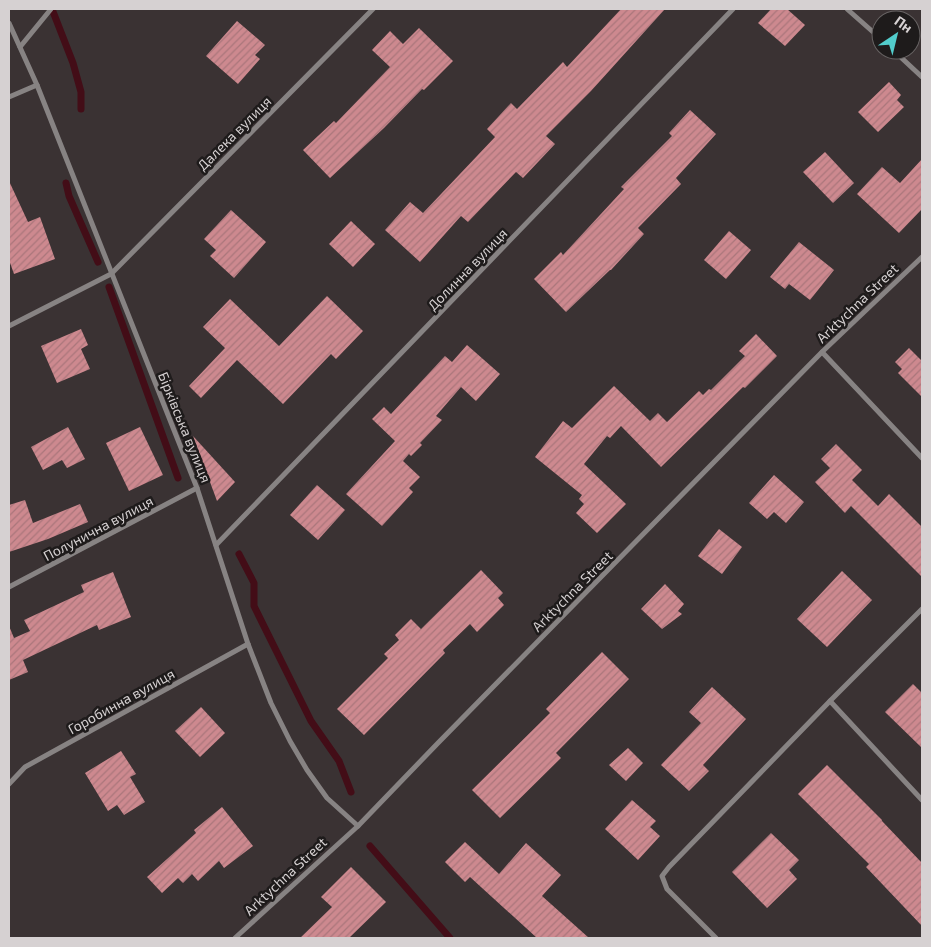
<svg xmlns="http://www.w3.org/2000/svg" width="931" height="947" viewBox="0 0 931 947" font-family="'Exo 2',sans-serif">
	<defs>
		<pattern id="building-hatch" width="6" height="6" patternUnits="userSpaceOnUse" patternTransform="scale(1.25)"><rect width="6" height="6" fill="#cd898f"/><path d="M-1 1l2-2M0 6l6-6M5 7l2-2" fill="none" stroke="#aa767b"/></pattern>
	</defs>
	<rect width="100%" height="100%" fill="#3a3233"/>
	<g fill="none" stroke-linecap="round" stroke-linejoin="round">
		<g stroke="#430d17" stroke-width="7">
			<path d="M52 9 73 63 81 92V109"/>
			<path d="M66 183 69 196 98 262"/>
			<path d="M109 287 178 478"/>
			<path d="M239 554 254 583V606L311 721 339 761 351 792"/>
			<path d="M370 846 450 938"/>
		</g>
	</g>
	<g fill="url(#building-hatch)">
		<path d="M621 9H665L591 91 546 136 555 144 523 178 516 172 468 222 461 216 420 262 385 230 410 202 423 213 495 137 487 129 511 103 517 109 563 62 567 67Z"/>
		<path d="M771 9H787L805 25 785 46 758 23Z"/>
		<path d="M237 21 265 45 255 55 260 59 238 84 206 56Z"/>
		<path d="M419 28 453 61 424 90 422 89 384 128 330 178 303 150 334 121 336 123 390 67 372 50 390 31 403 44Z"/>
		<path d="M889 82 901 95 897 100 904 107 878 132 858 112Z"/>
		<path d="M690 110 716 134 676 178 681 184 638 228 644 234 611 270H610L566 312 534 279 561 252 563 255 624 189 621 187 672 136 669 133Z"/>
		<path d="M825 152 854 183 833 203 803 172Z"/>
		<path d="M922 159V209L899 233 857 194 882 167 900 183Z"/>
		<path d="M9 181 28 222 40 217 55 259 14 274 9 260Z"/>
		<path d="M231 210 266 242 234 278 210 256 216 250 204 239Z"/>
		<path d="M351 221 375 244 353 267 329 244Z"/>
		<path d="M729 231 751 250 726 279 704 260Z"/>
		<path d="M799 242 834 270 810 300 789 284 785 289 770 277Z"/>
		<path d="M327 296 363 331 336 359 331 354 283 404 237 360 201 398 189 386 225 348 203 327 230 299 279 346Z"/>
		<path d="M81 329 88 345 81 349 90 369 57 383 41 346Z"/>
		<path d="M756 334 777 356 745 388 743 387 661 467 621 426 610 438 607 436 584 464 626 504 597 533 576 513 584 504 579 499 582 495 535 457 563 421 572 428 614 386 650 421 658 413 667 422 699 391 703 395 709 389 711 390 745 356 739 351Z"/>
		<path d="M467 345 500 374 476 401 461 387 436 416 442 420 420 443 422 445 411 456 409 454 403 461 420 477 409 488 413 492 382 526 346 494 395 441 372 419 384 407 391 414 445 356 452 362Z"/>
		<path d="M909 348 922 361V397L898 373 902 369 895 362Z"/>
		<path d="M68 427 85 459 67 468 62 460 43 470 31 447Z"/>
		<path d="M140 427 163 475 129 491 106 443Z"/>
		<path d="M193 436 235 482 217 501Z"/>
		<path d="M836 444 862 470 852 480 878 506 889 494 922 527V577L851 506 845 513 815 482 830 468 821 459Z"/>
		<path d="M774 475 804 502 786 523 774 512 767 519 749 503Z"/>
		<path d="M317 485 345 510 318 540 290 515Z"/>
		<path d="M25 500 33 523 80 504 88 522 48 539 9 552V505Z"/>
		<path d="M719 529 742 547 722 574 698 556Z"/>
		<path d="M481 570 503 593 498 598 504 605 477 632 470 624 443 650 445 653 364 735 337 709 388 658 384 654 399 640 395 635 411 619 421 629Z"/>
		<path d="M842 571 872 600 827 647 797 619Z"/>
		<path d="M113 572 131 617 99 630 97 625 23 660 28 672 9 680V626L14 638 30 631 24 620 84 592 81 585Z"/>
		<path d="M665 584 684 604 678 611 682 614 662 629 641 609Z"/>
		<path d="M602 652 629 679 556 753 561 758 500 818 472 790 550 713 546 709Z"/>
		<path d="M913 684 922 693V748L885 712Z"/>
		<path d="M712 687 746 719 703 765 709 771 689 791 661 765 701 723 689 712Z"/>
		<path d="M201 707 225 733 200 757 175 731Z"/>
		<path d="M628 748 643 763 626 781 609 765Z"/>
		<path d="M121 751 136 774 130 777 145 802 124 815 117 805 108 811 85 773Z"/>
		<path d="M827 765 882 820V821L922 863V926L866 867 869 864 798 794Z"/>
		<path d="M632 800 656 821 650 827 660 836 638 860 605 829Z"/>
		<path d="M222 807 253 846 224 868 219 861 198 881 192 874 183 883 178 878 162 893 147 877 196 833 194 830Z"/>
		<path d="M771 833 799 860 789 870 797 879 767 908 732 872Z"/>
		<path d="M465 842 499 874 526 843 561 875 542 896 589 938H537L470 877 465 882 445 862Z"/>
		<path d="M351 867 386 902 349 938H300L332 907 321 897Z"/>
	</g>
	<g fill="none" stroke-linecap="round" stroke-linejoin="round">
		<g stroke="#878383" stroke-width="5">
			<path d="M847 9 881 39"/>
			<path d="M9 23 37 85 197 488 248 644 271 703 290 741 307 770 327 798 358 826"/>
			<path d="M20 47 51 9"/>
			<path d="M893 50 922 77"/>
			<path d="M9 97 37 85"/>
			<path d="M9 326 111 274 373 9"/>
			<path d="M822 352 922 458"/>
			<path d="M216 545 733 9"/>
			<path d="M9 587 197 488"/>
			<path d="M830 701 922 800"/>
			<path d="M9 784 25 767 248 644"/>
			<path d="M235 938 358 826 438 743 822 352 922 257"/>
			<path d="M716 938 667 889 662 876 669 867 830 701 922 609"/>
		</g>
	</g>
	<g text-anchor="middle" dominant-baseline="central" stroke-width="5" stroke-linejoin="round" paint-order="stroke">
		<g font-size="14" fill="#d6d1d2" stroke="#1e1b1b">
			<text transform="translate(234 133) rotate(-45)">Далека вулиця</text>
			<text transform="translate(467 269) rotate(-46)">Долинна вулиця</text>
			<text transform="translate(857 303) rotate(-44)">Arktychna Street</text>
			<text transform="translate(185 427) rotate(68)">Бірківська вулиця</text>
			<text transform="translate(98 528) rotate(-28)">Полунична вулиця</text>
			<text transform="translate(572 591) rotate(-45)">Arktychna Street</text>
			<text transform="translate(121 701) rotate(-29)">Горобинна вулиця</text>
			<text transform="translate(285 876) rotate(-43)">Arktychna Street</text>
		</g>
	</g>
	<rect width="931" height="947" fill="none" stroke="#d6d1d2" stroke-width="20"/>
	<g transform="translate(896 35) rotate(35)"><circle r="24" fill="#1e1b1b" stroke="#686464"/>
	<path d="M0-4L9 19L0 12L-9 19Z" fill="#52cdcc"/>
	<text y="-8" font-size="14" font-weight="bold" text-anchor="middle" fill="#d6d1d2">Пн</text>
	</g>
</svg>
